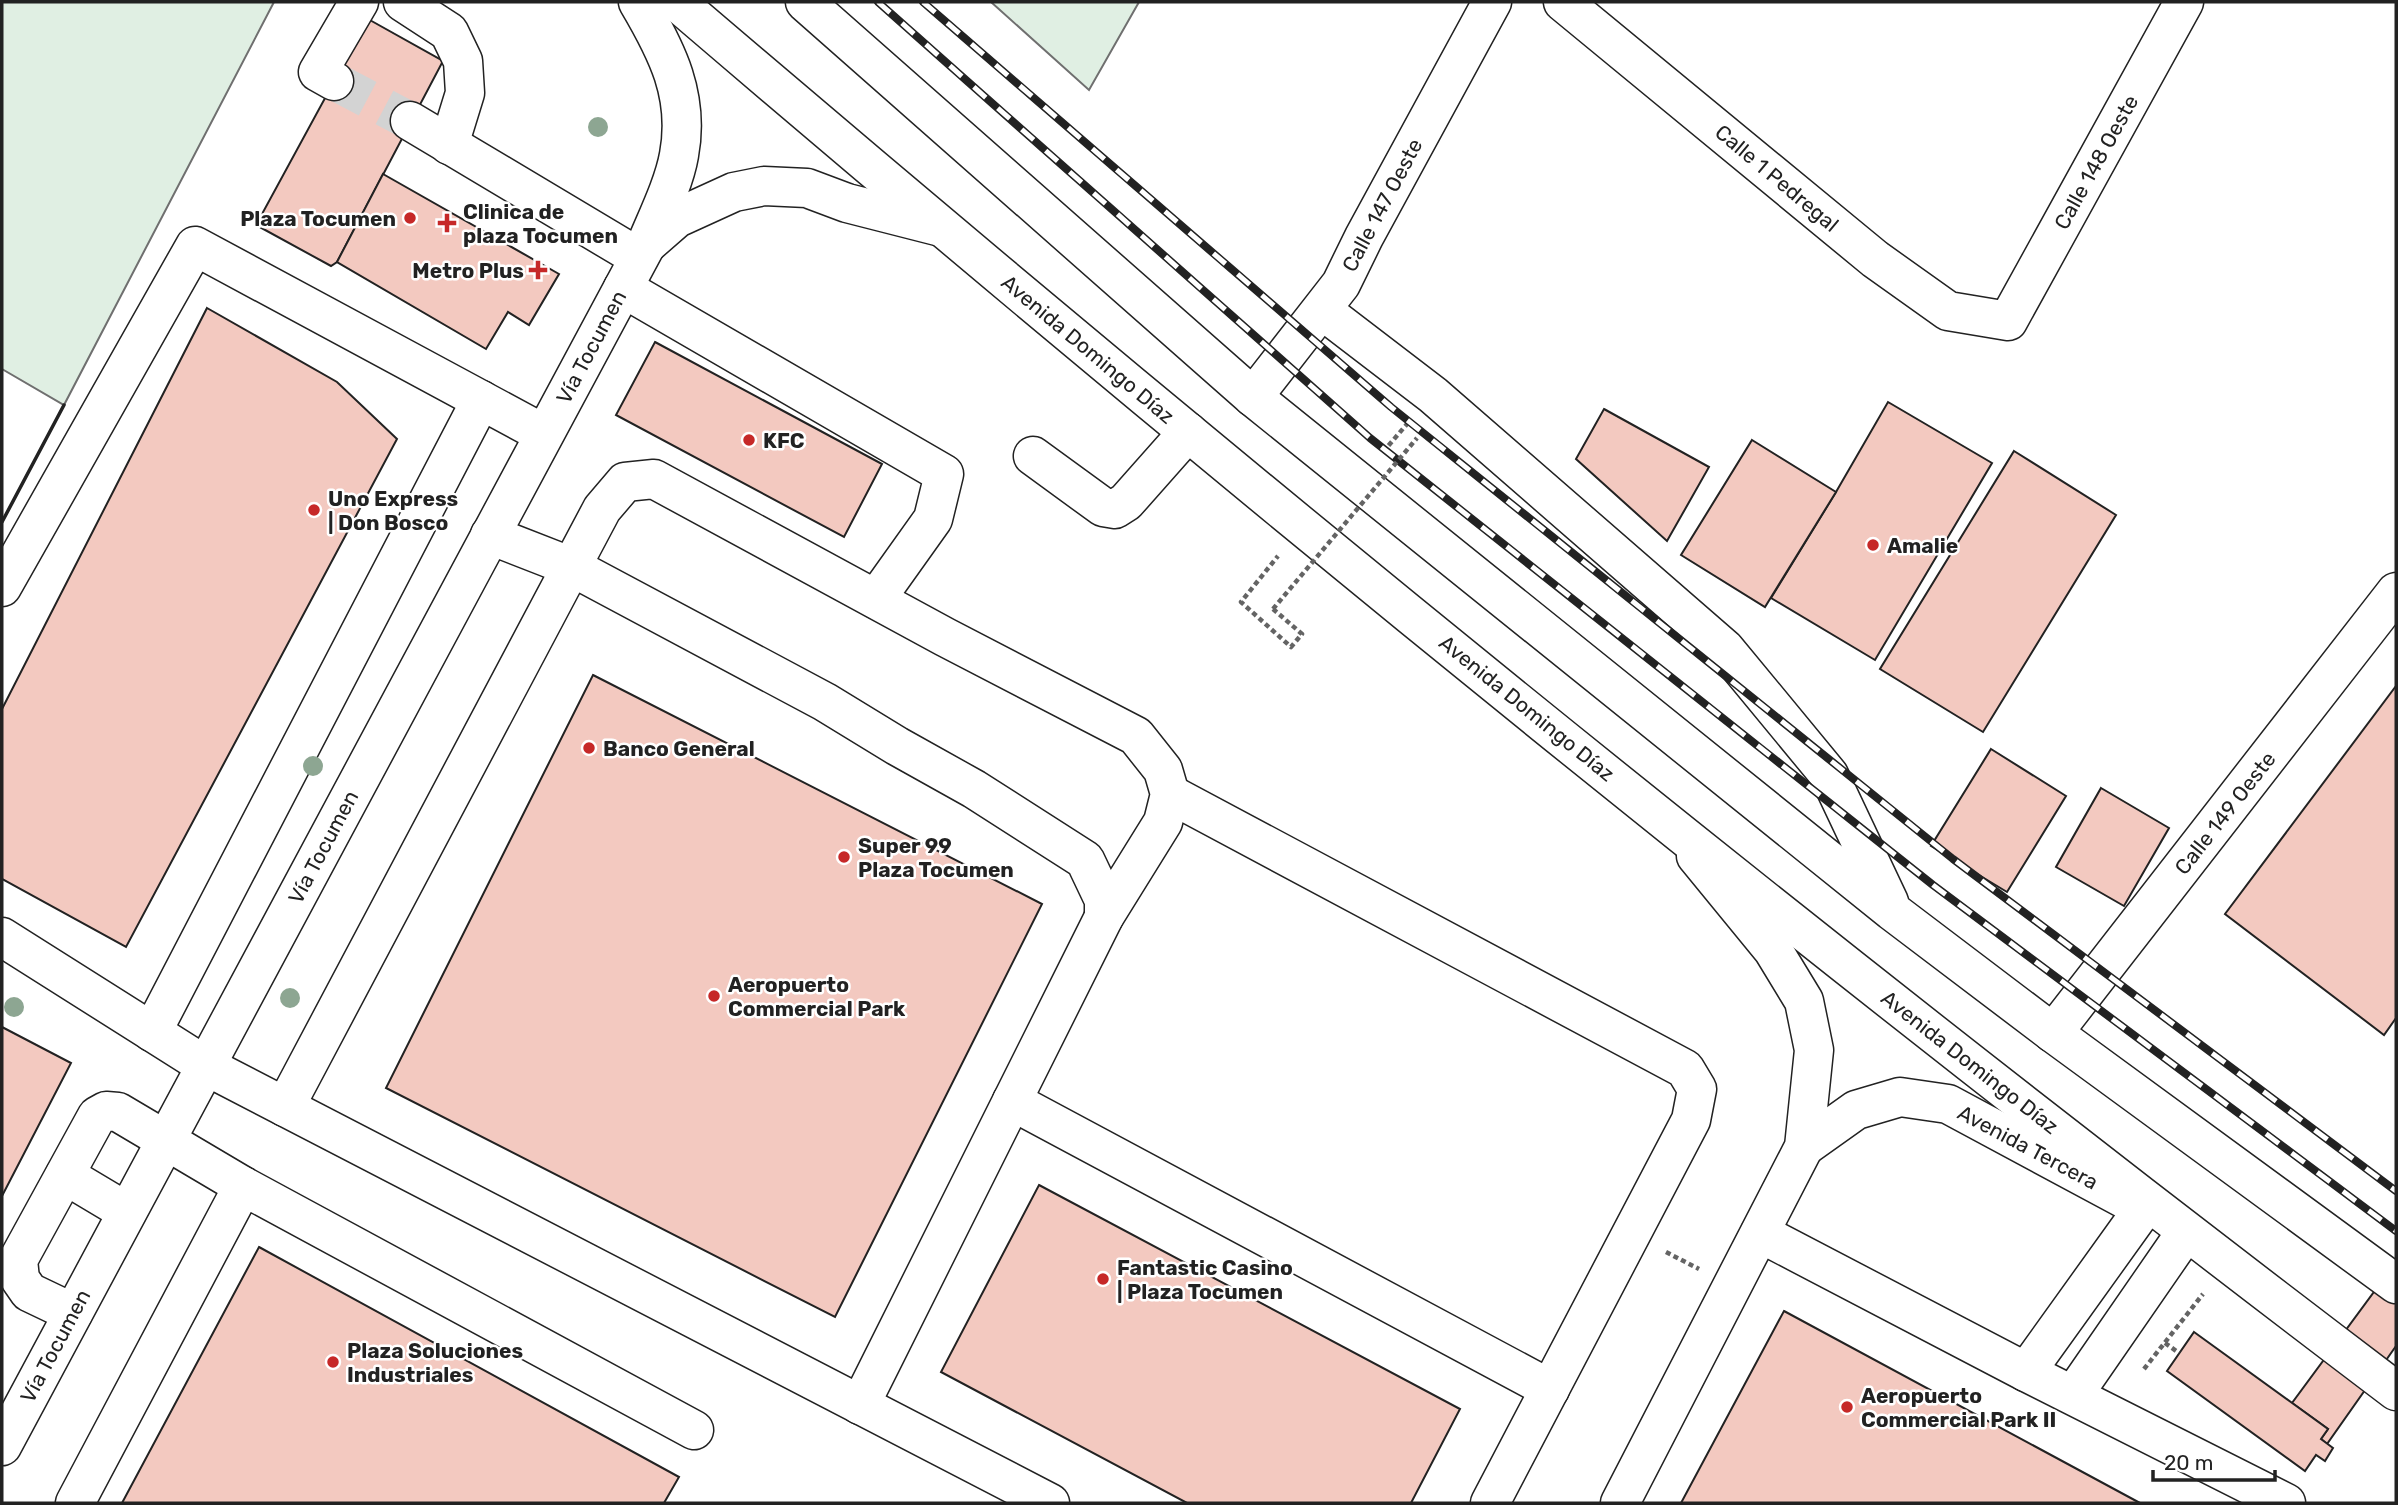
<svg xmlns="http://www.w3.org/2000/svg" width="2398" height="1505" viewBox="0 0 2398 1505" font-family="Rubik,sans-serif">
	<rect width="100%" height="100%" fill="#fff"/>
	<g fill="#e0efe3" stroke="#6f6f6f" stroke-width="2">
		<path d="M2 2H274L64 405 2 369Z"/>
		<path d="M991 2H1139L1089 90Z"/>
	</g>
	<g fill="#f3c9c0" stroke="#222" stroke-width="2">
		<path d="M368 19 443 61 337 262 331 266 256 225Z"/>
		<path d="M383 174 559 274 529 325 508 312 486 349 337 262Z"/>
		<path d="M207 308 337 382 397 439 126 947 2 879V709Z"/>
		<path d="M655 342 882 464 844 537 616 415Z"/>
		<path d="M1888 402 1992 463 1875 660 1771 598 1836 492Z"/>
		<path d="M1604 409 1709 467 1667 541 1576 459Z"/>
		<path d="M1752 440 1836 492 1765 607 1681 555Z"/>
		<path d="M2014 451 2116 515 1983 732 1880 669Z"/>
		<path d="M593 675 1042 904 835 1317 386 1088Z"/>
		<path d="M2396 686V1018L2384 1035 2225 914Z"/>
		<path d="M1991 749 2066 796 2007 892 1931 846Z"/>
		<path d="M2101 788 2169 828 2124 906 2056 867Z"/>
		<path d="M2 1027 71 1063 2 1196Z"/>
		<path d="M1039 1185 1460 1409 1411 1503H1187L941 1372Z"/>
		<path d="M259 1247 679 1477 664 1503H122Z"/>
		<path d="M2396 1262V1346L2327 1444 2321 1439 2328 1429 2292 1403Z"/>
		<path d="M1784 1311 2140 1503H1681Z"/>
		<path d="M2194 1332 2328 1429 2321 1439 2333 1448 2325 1461 2316 1455 2305 1471 2167 1371Z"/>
	</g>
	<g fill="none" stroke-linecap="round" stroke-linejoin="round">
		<path stroke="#d3d3d3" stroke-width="38" stroke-dasharray="38 19" stroke-linecap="butt" d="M334 81 410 121"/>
		<g stroke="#222" stroke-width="41">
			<g id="minor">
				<path d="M403 2 449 32 463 61 465 93 449 145"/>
				<path d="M1563 2 1875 259 1948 311 2008 321 2184 2"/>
				<path d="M334 81 318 72 359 2"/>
				<path d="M410 121 638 257"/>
				<path d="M646 245 677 218 734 192 764 186 807 188 847 203 941 227"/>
				<path d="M623 288 944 474 933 519 876 599"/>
				<path d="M1253 397 1341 284 1364 237 1492 2"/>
				<path d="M1033 456 1103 507 1115 509 1126 502 1188 432"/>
				<path d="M490 535 572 567 825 702 897 746 974 789 1085 860 1104 900V917"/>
				<path d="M2 587 195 246 544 434"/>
				<path d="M1170 794 1685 1069 1697 1089 1691 1120 1490 1503"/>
				<path d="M2 937 206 1066 1050 1503"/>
				<path d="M152 1032 481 400"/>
				<path d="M2053 1033 2396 592"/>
				<path d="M1012 1101 1550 1389"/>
				<path d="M285 1107 602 509 625 482 654 479 945 637 1136 736 1163 770 1170 794 1163 822 1104 917 860 1405"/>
				<path d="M1804 1147 1856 1110 1900 1097 1948 1104 2136 1205"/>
				<path d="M65 1175 127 1212"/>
				<path d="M1760 1233 2026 1372 2286 1503"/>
				<path d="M73 1313 29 1292 20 1279 18 1260 97 1116 106 1111 118 1112 243 1186"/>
				<path d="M2026 1372 2143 1209"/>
				<path d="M2074 1394 2186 1232"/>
				<path d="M2 1446 645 247C656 220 674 184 679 155 690 96 667 51 638 2"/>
				<path d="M75 1503 243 1186 694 1430"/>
				<path d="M1620 1503 1804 1147 1814 1050 1804 1001 1773 950 1696 856"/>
			</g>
		</g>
		<g stroke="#222" stroke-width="41">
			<g id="major">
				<path d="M677 2C1237 481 1809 946 2396 1391"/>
				<path d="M805 2 1253 397 1892 911 2053 1033 2396 1284"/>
				<path d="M1322 310 1433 395 1725 649 1829 775 1889 902"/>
			</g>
		</g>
		<g stroke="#646464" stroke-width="4.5" stroke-dasharray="5 3.5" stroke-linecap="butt">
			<path d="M1383 452 1407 424"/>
			<path d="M1273 609 1302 634 1291 647 1241 602 1278 556"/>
			<path d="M1666 1252 1699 1269"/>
			<path d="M2165 1343 2179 1353"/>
			<path d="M2144 1369 2203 1294"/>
		</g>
		<use href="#minor" stroke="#fff" stroke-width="38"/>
		<use href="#major" stroke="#fff" stroke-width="38"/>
		<g stroke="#222" stroke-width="8">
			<g id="rail">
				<path d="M878 2 1370 438 1933 885 2396 1231"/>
				<path d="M923 2 1391 407 1953 859 2396 1191"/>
			</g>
		</g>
		<use href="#rail" stroke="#fff" stroke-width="5" stroke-dasharray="16" stroke-linecap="butt"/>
		<path stroke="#646464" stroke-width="4.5" stroke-dasharray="5 3.5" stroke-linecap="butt" d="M1273 609 1417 438"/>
		<path stroke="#222" stroke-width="3.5" d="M2 522 64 405"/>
	</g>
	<g fill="#8da692">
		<circle cx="598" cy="127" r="10"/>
		<circle cx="313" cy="766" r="10"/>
		<circle cx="290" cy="998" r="10"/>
		<circle cx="14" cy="1007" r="10"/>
	</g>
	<g fill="#c62828" stroke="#fff" stroke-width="2.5">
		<circle cx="410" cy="218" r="7"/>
		<path d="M443.5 212.5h7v7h7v7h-7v7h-7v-7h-7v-7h7z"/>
		<path d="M534.5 259.5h7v7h7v7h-7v7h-7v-7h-7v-7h7z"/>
		<circle cx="749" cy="440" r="7"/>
		<circle cx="314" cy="510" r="7"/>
		<circle cx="1873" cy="545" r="7"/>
		<circle cx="589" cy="748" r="7"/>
		<circle cx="844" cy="857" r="7"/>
		<circle cx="714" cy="996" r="7"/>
		<circle cx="1103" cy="1279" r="7"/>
		<circle cx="333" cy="1362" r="7"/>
		<circle cx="1847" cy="1407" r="7"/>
	</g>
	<g text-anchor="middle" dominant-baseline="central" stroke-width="5" stroke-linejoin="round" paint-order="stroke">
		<g font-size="21" fill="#222" stroke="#fff">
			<text transform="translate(2096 162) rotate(-61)">Calle 148 Oeste</text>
			<text transform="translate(1777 178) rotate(40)">Calle 1 Pedregal</text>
			<text transform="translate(1382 205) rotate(-62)">Calle 147 Oeste</text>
			<text transform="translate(591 347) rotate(-62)">Vía Tocumen</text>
			<text transform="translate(1088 349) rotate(40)">Avenida Domingo Díaz</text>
			<text transform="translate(1527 708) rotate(39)">Avenida Domingo Díaz</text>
			<text transform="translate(2225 813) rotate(-52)">Calle 149 Oeste</text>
			<text transform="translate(323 847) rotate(-62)">Vía Tocumen</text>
			<text transform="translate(1970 1062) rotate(38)">Avenida Domingo Díaz</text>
			<text transform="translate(2028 1147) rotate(28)">Avenida Tercera</text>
			<text transform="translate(55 1346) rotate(-62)">Vía Tocumen</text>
		</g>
		<g font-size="21" font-weight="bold" fill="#222" stroke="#fff" text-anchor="start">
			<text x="463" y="211">Clinica de<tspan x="463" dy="24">plaza Tocumen</tspan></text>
			<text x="396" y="218" text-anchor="end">Plaza Tocumen</text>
			<text x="524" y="270" text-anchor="end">Metro Plus</text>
			<text x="763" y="440">KFC</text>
			<text x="328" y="498">Uno Express<tspan x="328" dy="24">| Don Bosco</tspan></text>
			<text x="1887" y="545">Amalie</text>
			<text x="603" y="748">Banco General</text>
			<text x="858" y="845">Super 99<tspan x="858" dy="24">Plaza Tocumen</tspan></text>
			<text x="728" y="984">Aeropuerto<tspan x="728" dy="24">Commercial Park</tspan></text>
			<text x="1117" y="1267">Fantastic Casino<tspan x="1117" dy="24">| Plaza Tocumen</tspan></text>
			<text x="347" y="1350">Plaza Soluciones<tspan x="347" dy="24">Industriales</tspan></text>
			<text x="1861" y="1395">Aeropuerto<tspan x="1861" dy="24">Commercial Park II</tspan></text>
		</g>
	</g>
	<rect width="2398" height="1505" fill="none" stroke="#222222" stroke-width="7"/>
	<path d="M2153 1470v10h122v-10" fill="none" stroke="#222222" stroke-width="3.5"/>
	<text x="2164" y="1470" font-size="21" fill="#222222" stroke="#ffffff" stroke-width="5" paint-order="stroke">20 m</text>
</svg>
